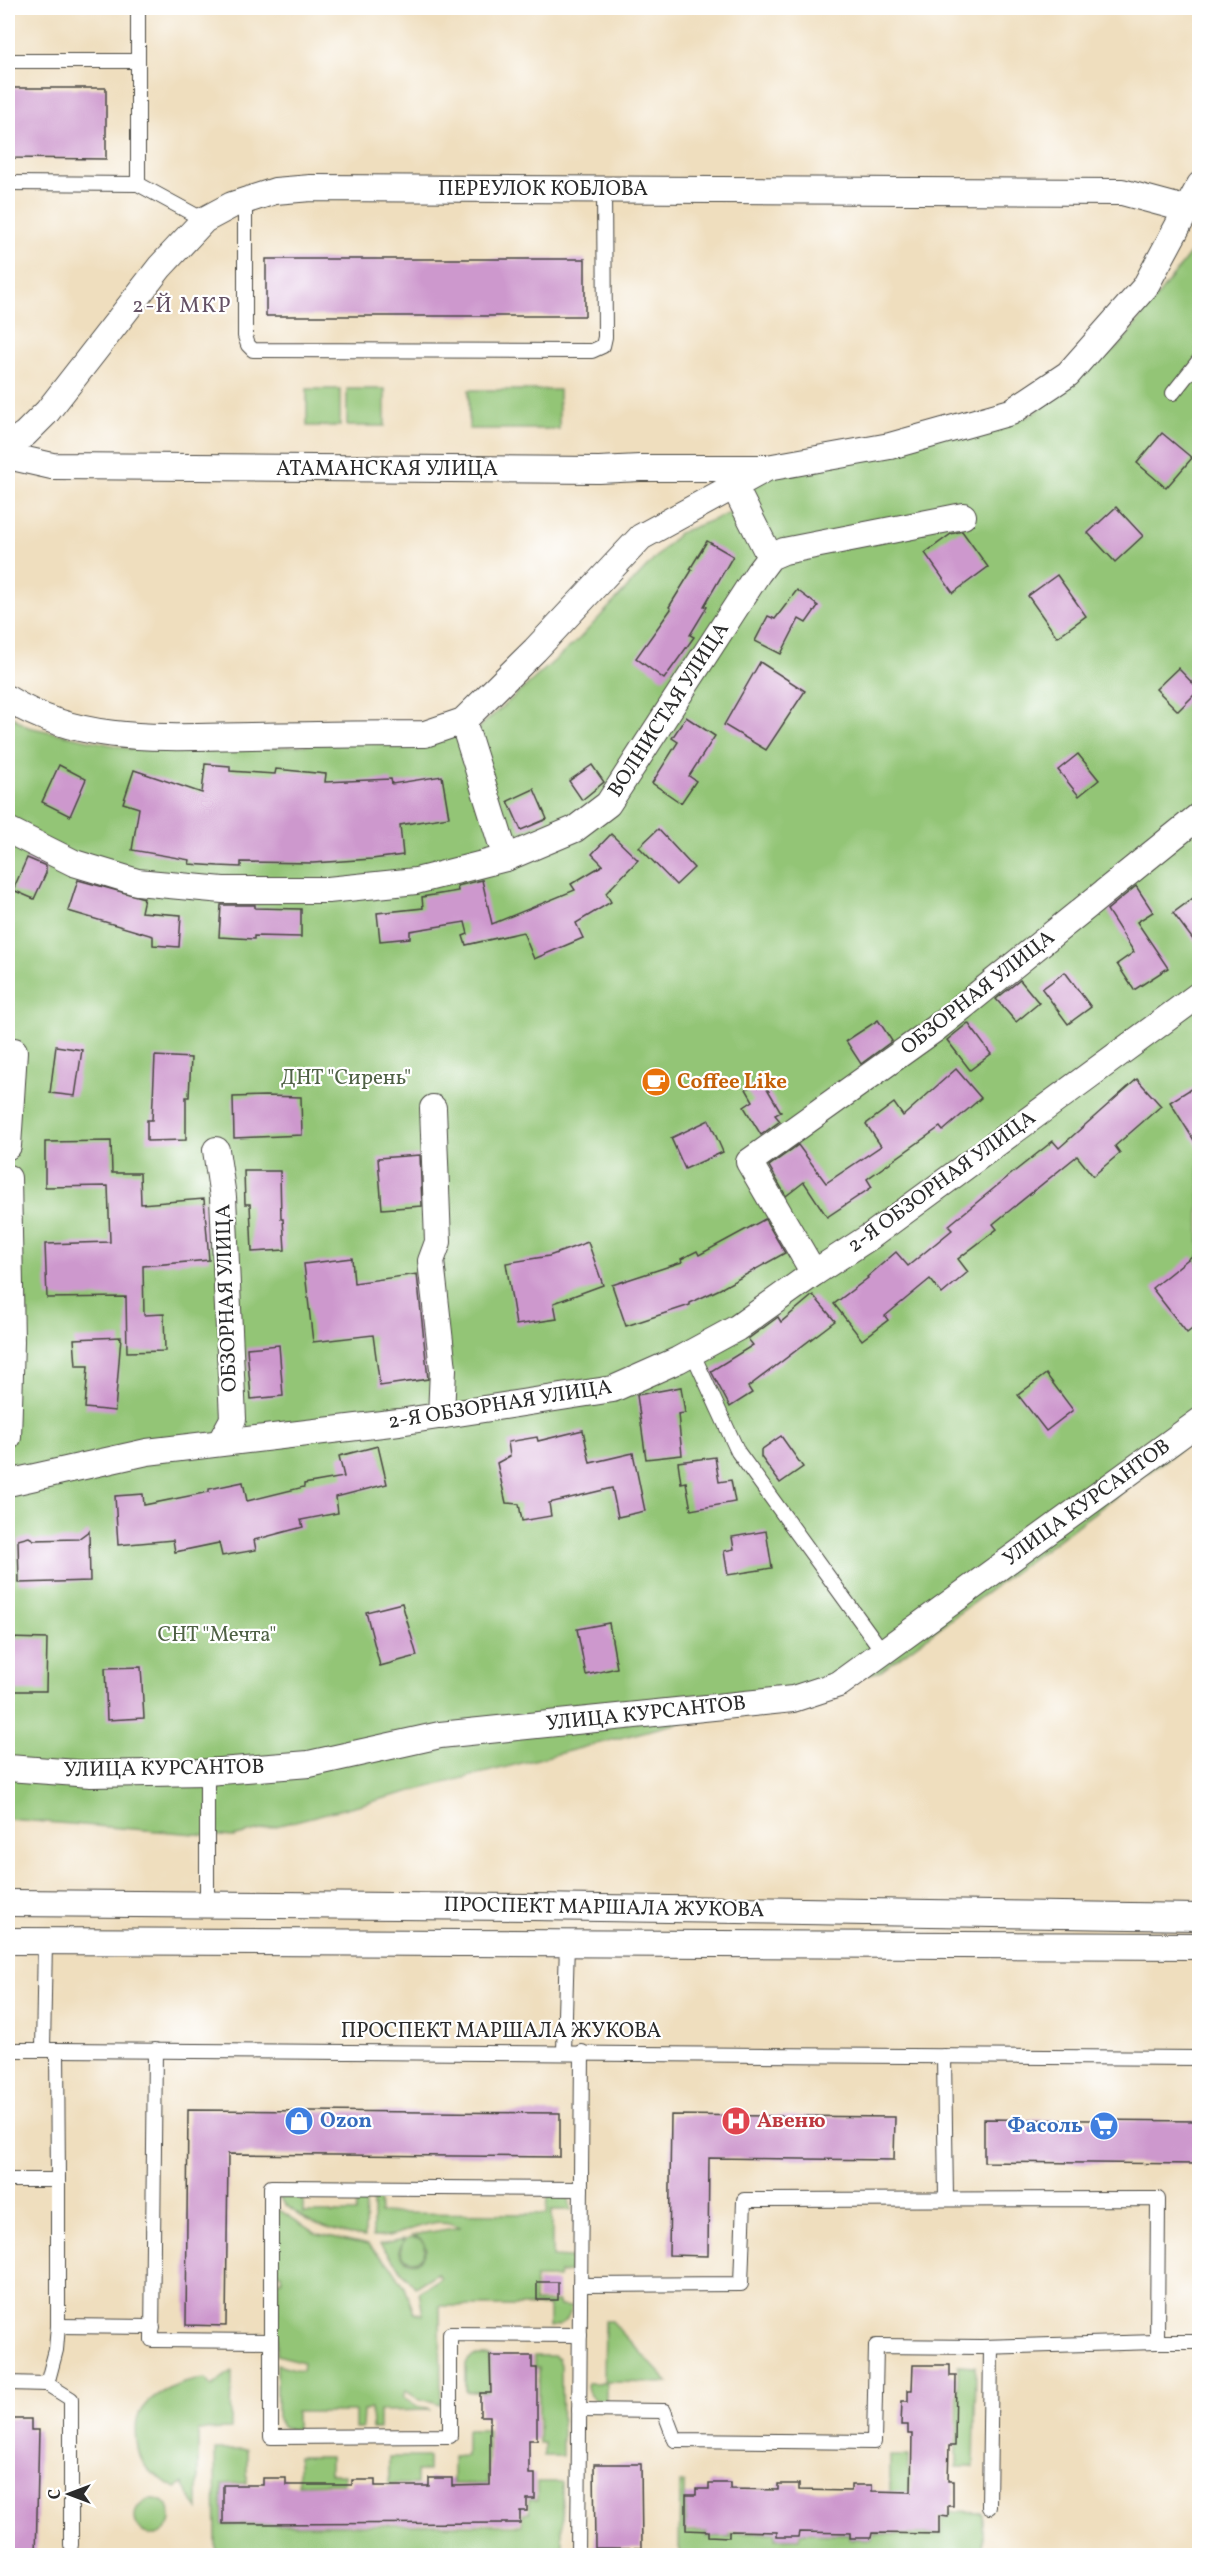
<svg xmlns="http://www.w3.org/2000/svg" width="1207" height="2563" viewBox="0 0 1207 2563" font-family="Vollkorn,serif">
	<rect width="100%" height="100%" fill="#fff"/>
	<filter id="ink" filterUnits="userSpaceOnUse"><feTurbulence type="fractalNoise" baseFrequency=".0167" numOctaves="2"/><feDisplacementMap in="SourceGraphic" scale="12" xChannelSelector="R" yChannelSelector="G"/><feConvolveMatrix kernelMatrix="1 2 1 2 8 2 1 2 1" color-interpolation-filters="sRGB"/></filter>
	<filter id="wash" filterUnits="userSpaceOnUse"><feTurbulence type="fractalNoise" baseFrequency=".008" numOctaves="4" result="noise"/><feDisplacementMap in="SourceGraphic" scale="24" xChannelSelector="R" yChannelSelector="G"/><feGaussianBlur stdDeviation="1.35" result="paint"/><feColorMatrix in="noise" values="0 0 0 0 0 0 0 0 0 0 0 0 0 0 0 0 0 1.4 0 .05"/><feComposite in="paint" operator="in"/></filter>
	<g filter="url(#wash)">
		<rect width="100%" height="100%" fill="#efdebe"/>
		<g fill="#93c576" stroke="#5f7850" stroke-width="1.5">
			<path d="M1199 242V1435L881 1671 233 1837 8 1819V714L28 727 131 749 227 751 474 732 579 639 679 533 746 507 751 478 1030 416 1120 345Z"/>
			<rect x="307" y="389" width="33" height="37"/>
			<rect x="347" y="389" width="38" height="37"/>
			<rect x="469" y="390" width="90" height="39"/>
			<path d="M373 2195H379L380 2213 547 2214 548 2195 569 2198 571 2210H552V2257L571 2258 570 2272 559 2273 558 2278H535L534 2302H558L559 2306 571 2307C570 2320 563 2326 549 2327V2306H440L441 2405 417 2398 406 2391 403 2397 417 2406 431 2410 379 2411V2429H372L371 2409 363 2410 362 2429H355V2412H296V2430C286 2430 280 2427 277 2416V2364L302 2371 303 2362 277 2355 278 2281H282V2274L277 2273 278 2209 315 2233 368 2245 392 2267 405 2287 414 2312 423 2315 419 2292 441 2278 437 2273 415 2287 380 2244 404 2239 399 2250C403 2261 409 2265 420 2261L427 2249 420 2238 413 2235 460 2227C435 2214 415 2231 392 2235 386 2237 379 2237 373 2237Z"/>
			<path d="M278 2196H303V2213H356V2196H366L365 2237C335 2233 297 2221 278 2196Z"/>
			<circle cx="413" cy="2249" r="12"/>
			<path d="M605 2320H610L669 2383 606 2382V2401C593 2401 587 2397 587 2383H604Z"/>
			<path d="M474 2356H489V2392H466V2365L469 2359Z"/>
			<path d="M534 2356H554L559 2359 561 2365 562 2456H544V2443H539V2367H534Z"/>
			<path d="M958 2365 976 2366 974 2467H957Z"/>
			<path d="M232 2372 231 2429 198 2430V2510L183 2484 176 2488C167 2482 152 2476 146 2467 140 2460 138 2451 137 2442 136 2434 135 2422 139 2414 150 2392 184 2381 206 2379L212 2386Z"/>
			<path d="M466 2430H488V2484H453V2457L466 2456Z"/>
			<path d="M215 2450H247V2483L222 2484 223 2525H522L523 2513 530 2512 529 2500H537V2482H562V2552H216Z"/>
			<path d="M890 2456H909V2496L890 2495Z"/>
			<path d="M298 2457H330V2474H344V2483L298 2484Z"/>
			<path d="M389 2457H428V2471H416V2484H389Z"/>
			<path d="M680 2483H685V2532H707V2537L730 2538V2533H776V2538H799L800 2533 849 2534V2539H872L873 2534 941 2535V2518H949L950 2512 982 2513V2555L679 2554Z"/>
			<circle cx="153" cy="2517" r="18"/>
		</g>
		<g id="blocks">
			<g fill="#cd98cd">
				<path d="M8 88H106V159L8 158Z"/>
				<rect x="266" y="259" width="319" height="57"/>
				<path d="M1162 433 1192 458 1166 488 1137 463Z"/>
				<path d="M1116 507 1143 536 1115 562 1088 533Z"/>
				<path d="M962 531 988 567 953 593 925 553 951 534Z"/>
				<path d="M707 541 733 556 704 606 707 607 690 635 694 637 664 679 636 658 671 609 669 607 692 570 690 569Z"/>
				<path d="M1057 575 1086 616 1057 637 1028 596Z"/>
				<path d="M797 590 818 606 806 623 799 619 781 654 755 641 768 616 775 619Z"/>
				<path d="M760 662 805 691 766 750 724 725Z"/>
				<path d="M1178 668 1199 690 1178 711 1156 689Z"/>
				<path d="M686 717 715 736 689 776 696 781 681 803 652 783 678 742 672 738Z"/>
				<path d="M1078 754 1099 780 1079 796 1058 770Z"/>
				<path d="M205 764 230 766V771L275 774 276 769 326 774 325 782 391 779 392 784 442 776 449 817 400 825 403 855 372 859 313 863 241 862V867L218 866 189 864 190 860 132 850 139 808 123 803 134 770 202 793Z"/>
				<path d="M59 765 86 779 70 816 42 802Z"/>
				<path d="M592 765 604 782 582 800 569 781Z"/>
				<path d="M534 789 547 819 521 830 508 801Z"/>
				<path d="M658 829 694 868 676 885 639 847Z"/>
				<path d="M611 834 638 860 606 893 611 902 576 923 583 938 534 959 523 932 466 945 463 936 468 934 465 922 410 931V938L380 941 377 913 423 908 422 897 458 891 457 886 482 880 492 924 575 890 571 884 603 865 592 854Z"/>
				<path d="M27 858 46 866V873L34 899 13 890Z"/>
				<path d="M78 880 144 898 141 912 181 915 179 947 153 945V936L68 911Z"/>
				<path d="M1136 886 1153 912 1137 922 1168 968 1134 990 1117 964 1134 952 1107 910Z"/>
				<path d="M1200 893V949L1173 913Z"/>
				<path d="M221 905H255V908L301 909V937L254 936V939L219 937Z"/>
				<path d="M1065 972 1091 1007 1068 1024 1042 989Z"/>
				<path d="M1020 980 1039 1003 1016 1022 996 999Z"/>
				<path d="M878 1020 892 1041 861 1064 846 1041Z"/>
				<path d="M968 1023 991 1054 970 1070 947 1040Z"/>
				<path d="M56 1046 82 1050 75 1096 50 1093Z"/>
				<path d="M155 1056 191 1058 189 1097H186V1140L147 1141V1120H152Z"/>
				<path d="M956 1069 981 1098 943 1131 940 1127 867 1179 872 1187 827 1217 804 1182 786 1196 769 1166 798 1145 826 1183 881 1146 866 1124 894 1103 903 1116Z"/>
				<path d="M1137 1079 1161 1106 1115 1146 1120 1153 1093 1176 1077 1156 993 1224 997 1229 958 1259 968 1272 942 1294 930 1279 885 1316 888 1320 862 1340 834 1304 868 1278 867 1277 896 1252 908 1266 952 1230 948 1226 1015 1171 1053 1141 1059 1148Z"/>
				<path d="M762 1080 781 1112 775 1115 780 1121 761 1135 744 1107 753 1101 746 1089Z"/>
				<path d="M1200 1083V1150L1170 1102Z"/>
				<path d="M265 1096 301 1097 302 1135 234 1138 233 1097Z"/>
				<path d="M709 1120 723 1152 685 1169 671 1138Z"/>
				<path d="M111 1141 112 1173H140L141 1204 204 1199 209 1260 143 1266 144 1315 164 1314 165 1351 127 1352 126 1297 47 1298 45 1244 110 1242 108 1186 45 1187V1142Z"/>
				<path d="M420 1155 422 1206 382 1209 378 1158Z"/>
				<path d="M244 1171H280L281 1219H283L285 1250 252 1252 250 1204H245Z"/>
				<path d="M765 1219 785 1253 720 1289 690 1303V1305L626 1326 612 1285 682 1262 681 1259 697 1251 699 1255Z"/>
				<path d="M588 1242 603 1285 554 1303 557 1319 516 1325 506 1263 549 1256Z"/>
				<path d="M1192 1256 1200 1266V1323L1187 1333 1152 1288Z"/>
				<path d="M352 1258 354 1283 417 1274 428 1379 380 1386 373 1335 313 1342 304 1264Z"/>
				<path d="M813 1295 835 1321 748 1387 752 1393 730 1407 711 1371 753 1345 748 1339 778 1317 781 1322Z"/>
				<path d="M121 1337 115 1411 85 1408 88 1366H76L74 1339Z"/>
				<path d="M279 1345 283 1396 251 1399 247 1348Z"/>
				<path d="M1046 1374 1073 1410 1046 1431 1018 1395Z"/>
				<path d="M681 1387 685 1413 678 1414 682 1455 646 1459 637 1395Z"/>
				<path d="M583 1430 590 1463 633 1453 645 1511 618 1517 612 1488 549 1503 551 1516 522 1521 519 1504 506 1503 497 1463 510 1456 508 1442 537 1437 538 1441Z"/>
				<path d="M781 1436 803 1467 780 1483 761 1457V1450Z"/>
				<path d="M378 1446 387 1484 336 1497 338 1513 301 1520 303 1527 254 1540 256 1550 222 1556 219 1543 175 1552 173 1540 118 1545 115 1496 143 1494 144 1505 209 1492V1489L243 1482 247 1501 304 1487V1484L344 1477 339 1456Z"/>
				<path d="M715 1457 719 1482 731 1480 735 1502 691 1510 686 1482 681 1483 678 1462Z"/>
				<path d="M89 1531 90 1581 19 1583 18 1540 29 1537 34 1540 78 1539Z"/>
				<path d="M766 1531 772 1568 728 1575 724 1551 734 1549 732 1537Z"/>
				<path d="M402 1603 417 1656 380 1666 366 1612Z"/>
				<path d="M609 1623 617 1668 586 1675 577 1629Z"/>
				<path d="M8 1638 47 1639 46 1691H8Z"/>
				<path d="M141 1667 144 1718 107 1720 105 1668Z"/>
				<path d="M188 2110 560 2113V2157L228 2154 226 2326 186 2325Z"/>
				<path d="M671 2115 895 2117 894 2160 709 2158 708 2256 669 2255Z"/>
				<path d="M984 2119 1200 2121V2164L984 2162Z"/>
				<rect x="537" y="2282" width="21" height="18"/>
				<path d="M490 2356H532V2368H537V2440H529V2474H535V2499H527V2511H520V2523L223 2524V2485H263V2478H286V2485H352V2480H375V2486H429V2478H452V2486L490 2485V2416H480V2393H491Z"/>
				<path d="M913 2365H950V2376H956L955 2446H949L948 2481H953V2506H948V2517L939 2516V2534L872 2533 871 2538H850V2533L799 2532 798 2537H777V2532L729 2531V2537L708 2536V2531L686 2530V2495H696V2489H709V2483H730V2489L778 2490V2484H799V2490L851 2491V2485H872V2491L911 2492 912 2434H908V2425H901L902 2401H908V2390H912Z"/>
				<path d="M8 2419H31V2430H39L36 2556H8Z"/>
				<path d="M594 2464H641L642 2548H595Z"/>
			</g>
		</g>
	</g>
	<g filter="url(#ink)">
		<use href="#blocks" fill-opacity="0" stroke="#484641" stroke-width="1.5"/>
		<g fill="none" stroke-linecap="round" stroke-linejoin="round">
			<g stroke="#484641" stroke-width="16">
				<g id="lane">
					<path d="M8 61H138"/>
					<path d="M8 183 138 184V8"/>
					<path d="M138 184 204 220"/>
					<path d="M245 201V336L248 345 253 350 592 351 603 346 605 337 604 189"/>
					<path d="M1173 393 1200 359"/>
					<path d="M692 1352 738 1452 883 1652"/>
					<path d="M207 1772V1904"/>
					<path d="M8 2050H57L58 2180H8"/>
					<path d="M43 2050 45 1941"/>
					<path d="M57 2050 1200 2058"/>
					<path d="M155 2050 152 2340 269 2341"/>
					<path d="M564 2052 567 1943"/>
					<path d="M944 2056 946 2198"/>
					<path d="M58 2326 153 2327"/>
					<path d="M580 2335 450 2334V2436L271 2437V2187L581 2189"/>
					<path d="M1157 2342H1200"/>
					<path d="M8 2383 47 2384 56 2350 58 2326V2180"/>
					<path d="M47 2384 71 2399V2545"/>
					<path d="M579 2410 664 2411 675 2440 874 2442 876 2346 981 2347 1157 2342 1158 2199 744 2200 741 2284 580 2285"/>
					<path d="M989 2507 991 2347"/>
					<path d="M578 2556 582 2052"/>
				</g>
			</g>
			<g stroke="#484641" stroke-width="28">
				<g id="street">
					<path d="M8 445 25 434 47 412 160 267 204 220 232 205 275 191 311 188 1122 192 1185 209"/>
					<path d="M8 456 52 466 599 470 640 468H765"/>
					<path d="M734 486 770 557"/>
					<path d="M8 699C81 745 168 737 251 736 309 735 367 734 425 734L463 721 535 650 641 537 767 468 890 446 1011 412 1068 374 1145 287 1200 185"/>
					<path d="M463 721 506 858"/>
					<path d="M8 830 74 863 137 882 223 890H328L416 881 506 858 575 829 608 804 758 573 770 557 784 551 963 516"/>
					<path d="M433 1108 438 1242 431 1261 443 1369 441 1416"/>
					<path d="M8 1146 14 1051"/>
					<path d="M216 1150 223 1197 233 1419 220 1443"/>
					<path d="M8 1178 11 1342 8 1437"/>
					<path d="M814 1273 749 1162 935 1029 1200 815"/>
					<path d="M8 1483 147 1452 399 1422 613 1389 678 1360 737 1328 814 1273 871 1236 1200 994"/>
					<path d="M8 1768 91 1774 207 1772 309 1764 440 1735 793 1699 839 1684 1200 1421"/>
					<path d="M8 1903 532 1907 1200 1917"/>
					<path d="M8 1941 1200 1946"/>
				</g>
			</g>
			<use href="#lane" stroke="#fff" stroke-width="14"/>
			<use href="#street" stroke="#fff" stroke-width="26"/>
		</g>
	</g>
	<defs>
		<g id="cafe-disc" transform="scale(1.5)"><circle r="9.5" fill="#e8710a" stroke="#fff"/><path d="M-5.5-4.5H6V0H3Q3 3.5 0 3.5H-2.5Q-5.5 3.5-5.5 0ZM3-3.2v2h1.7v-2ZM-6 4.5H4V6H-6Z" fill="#fff"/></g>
		<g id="shop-disc" transform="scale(1.5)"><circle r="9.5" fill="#3f7fe0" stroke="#fff"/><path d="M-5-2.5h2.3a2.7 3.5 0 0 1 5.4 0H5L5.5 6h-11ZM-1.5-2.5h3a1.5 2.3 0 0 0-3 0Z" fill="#fff"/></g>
		<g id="hospital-disc" transform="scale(1.5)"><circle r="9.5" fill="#e0444e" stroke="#fff"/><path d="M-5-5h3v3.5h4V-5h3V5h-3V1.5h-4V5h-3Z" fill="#fff"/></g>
		<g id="supermarket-disc" transform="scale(1.5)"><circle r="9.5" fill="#3f7fe0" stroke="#fff"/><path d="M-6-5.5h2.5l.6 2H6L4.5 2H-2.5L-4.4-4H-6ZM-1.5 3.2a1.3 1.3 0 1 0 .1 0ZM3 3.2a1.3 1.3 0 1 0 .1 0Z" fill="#fff"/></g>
	</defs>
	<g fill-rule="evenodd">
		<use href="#cafe-disc" x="656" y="1082"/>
		<use href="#shop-disc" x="299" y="2121"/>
		<use href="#hospital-disc" x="736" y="2121"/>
		<use href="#supermarket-disc" x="1104" y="2126"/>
	</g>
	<g text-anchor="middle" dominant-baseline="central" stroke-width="4.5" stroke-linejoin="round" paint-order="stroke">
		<g font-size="21" fill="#2b2b2b" stroke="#fff">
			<text x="543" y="189">ПЕРЕУЛОК КОБЛОВА</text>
			<text x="387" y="469">АТАМАНСКАЯ УЛИЦА</text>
			<text transform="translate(669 710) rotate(-57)">ВОЛНИСТАЯ УЛИЦА</text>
			<text transform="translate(978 993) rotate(-38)">ОБЗОРНАЯ УЛИЦА</text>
			<text transform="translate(942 1182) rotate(-36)">2-Я ОБЗОРНАЯ УЛИЦА</text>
			<text transform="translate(227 1298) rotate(-92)">ОБЗОРНАЯ УЛИЦА</text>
			<text transform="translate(500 1405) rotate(-9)">2-Я ОБЗОРНАЯ УЛИЦА</text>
			<text transform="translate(1087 1503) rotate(-36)">УЛИЦА КУРСАНТОВ</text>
			<text transform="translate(646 1714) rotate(-6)">УЛИЦА КУРСАНТОВ</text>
			<text transform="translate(164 1769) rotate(-1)">УЛИЦА КУРСАНТОВ</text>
			<text transform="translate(604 1908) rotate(1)">ПРОСПЕКТ МАРШАЛА ЖУКОВА</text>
			<text x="501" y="2031">ПРОСПЕКТ МАРШАЛА ЖУКОВА</text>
		</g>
		<g font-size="21" fill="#4f6145" stroke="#fff">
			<text x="346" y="1078">ДНТ "Сирень"</text>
			<text x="217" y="1635">СНТ "Мечта"</text>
		</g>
		<g font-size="21" font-weight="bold" fill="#c56008" stroke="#fff" text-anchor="start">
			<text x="677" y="1082">Coffee Like</text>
		</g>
		<g font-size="21" font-weight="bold" fill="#366cbe" stroke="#fff" text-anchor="start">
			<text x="320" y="2121">Ozon</text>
			<text x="1083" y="2126" text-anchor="end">Фасоль</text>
		</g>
		<g font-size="21" font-weight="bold" fill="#be3a42" stroke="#fff" text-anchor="start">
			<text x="757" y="2121">Авеню</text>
		</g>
		<g font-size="22" letter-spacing="1.5" fill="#645164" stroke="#fff">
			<text x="182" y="306">2-Й МКР</text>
		</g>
	</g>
	<rect width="1207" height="2563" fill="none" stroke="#fff" stroke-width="30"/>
	<g transform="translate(69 2494) rotate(270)" stroke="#ffffff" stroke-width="4.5" paint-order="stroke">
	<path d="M0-4.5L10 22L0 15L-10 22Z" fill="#2b2b2b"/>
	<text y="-9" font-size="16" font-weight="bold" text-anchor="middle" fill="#2b2b2b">С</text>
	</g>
</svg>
